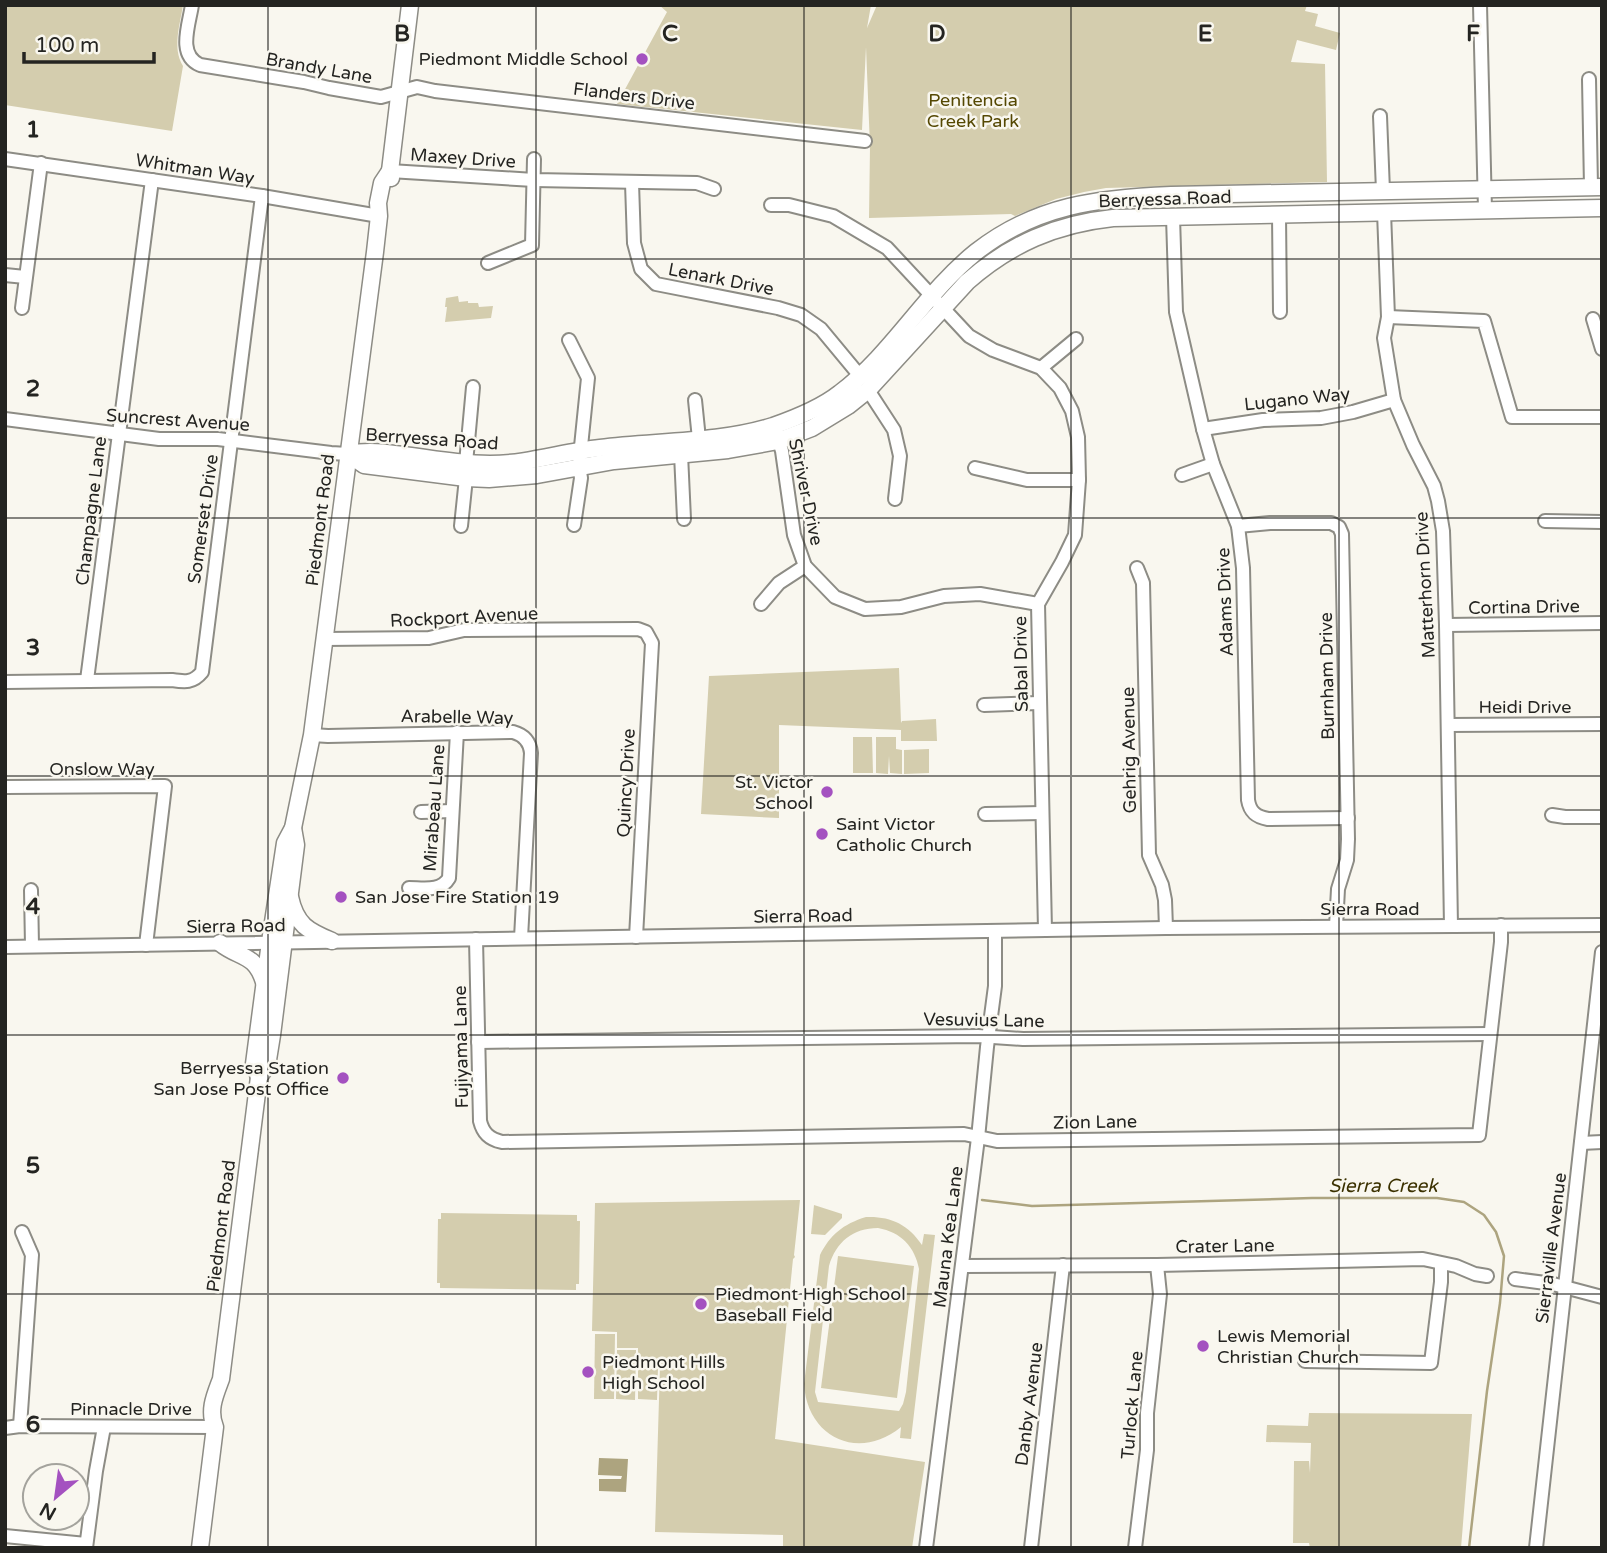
<svg xmlns="http://www.w3.org/2000/svg" width="1607" height="1553" viewBox="0 0 1607 1553" font-family="'Varela Round',sans-serif">
	<rect width="100%" height="100%" fill="#f9f7ef"/>
	<g fill="#d4cdae" fill-rule="evenodd">
		<path d="M5 5H183C180 25 172 48 183 66L172 131 5 105Z"/>
		<path d="M659 5H871L867 28 877 5H1307L1305 11 1318 14 1315 26 1340 33 1336 50 1297 40 1291 62 1325 64 1327 182 1106 188 1084 192 1056 199 1015 216 1011 214 869 218 870 147 866 47 862 130 617 104 667 12Z"/>
		<path d="M458 296 459 302 468 301V303H478L479 307 493 306 491 318 445 322 447 307H445L446 298Z"/>
		<path d="M899 668 901 723 902 721 936 719 937 741H901V730L779 725V818L701 814 709 676Z"/>
		<path d="M853 737H872L873 773H853Z"/>
		<path d="M876 737H896V749L902 750V774L890 773 889 756 888 774 876 773Z"/>
		<path d="M929 749V773L904 774V750Z"/>
		<path d="M800 1200 794 1255 795 1257 793 1259 775 1439 925 1462 912 1548H783V1535L655 1532 660 1366 638 1365V1348H617V1332L592 1331 595 1203Z"/>
		<path d="M814 1205 842 1214V1218L825 1235 811 1234Z"/>
		<path d="M441 1213 577 1215V1221H580L579 1284H576V1290L440 1288V1283H437L438 1219H441Z"/>
		<path d="M866 1217C890 1216 908 1224 922 1245L924 1234 935 1235 911 1439 900 1438 901 1427C858 1462 807 1437 804 1384L820 1255C830 1235 843 1224 866 1217ZM878 1228C901 1232 915 1247 919 1269L906 1392 903 1404 899 1411 818 1402 815 1392 829 1266C836 1242 853 1228 878 1228Z"/>
		<path d="M838 1256 914 1266 897 1398 821 1388Z"/>
		<path d="M595 1334H615L614 1399H594Z"/>
		<path d="M617 1350H636L635 1400 616 1399Z"/>
		<path d="M638 1367H658L657 1400 638 1399Z"/>
		<path d="M1309 1413 1472 1414 1461 1548H1310L1309 1543H1293L1294 1461H1309L1310 1473 1311 1443 1266 1442 1267 1425 1308 1426Z"/>
	</g>
	<path fill="#ada47f" d="M599 1458 628 1459 626 1492 599 1491V1479H621L622 1476 598 1475Z"/>
	<g fill="none" stroke-linecap="round" stroke-linejoin="round">
		<path stroke="#ada47f" stroke-width="2.5" d="M982 1200 1032 1206 1312 1198H1437L1464 1202 1484 1215 1496 1232 1504 1256 1500 1303 1487 1391 1469 1548"/>
		<g stroke="#8d8c85" stroke-width="16">
			<g id="minor">
				<path d="M192 5C189 25 177 55 200 65L304 82 329 88 381 97 417 87 435 91 865 141"/>
				<path d="M1480 5 1485 210"/>
				<path d="M1589 79 1591 187"/>
				<path d="M1380 116 1383 191"/>
				<path d="M5 159 262 196 379 216"/>
				<path d="M390 171 534 180 697 183 714 189"/>
				<path d="M632 183 634 243 641 269 656 284 778 308 801 315 821 329 860 376"/>
				<path d="M771 205H789L833 216 887 248 969 336 993 350 1041 368 1060 388 1072 411 1078 437 1079 480 1075 535 1062 562 1038 604 1045 930"/>
				<path d="M1384 212 1388 317 1384 338 1394 400 1413 445 1434 486 1438 501 1443 531 1446 625 1451 926"/>
				<path d="M1279 215 1280 312"/>
				<path d="M1173 217 1176 312 1203 429 1213 464 1238 526 1243 568 1248 800C1250 812 1256 817 1268 819L1348 818"/>
				<path d="M488 263 532 245 534 159"/>
				<path d="M5 275 25 277"/>
				<path d="M22 308 41 163"/>
				<path d="M1388 317 1484 321 1512 417H1602"/>
				<path d="M1593 319 1602 349"/>
				<path d="M569 340 588 378 579 466 581 478 574 525"/>
				<path d="M1041 368 1076 339"/>
				<path d="M868 390 894 430 900 456 895 499"/>
				<path d="M695 400 699 439"/>
				<path d="M5 419 159 439H218L331 453 348 454"/>
				<path d="M1203 429 1263 420 1321 418 1353 412 1394 400"/>
				<path d="M776 432 782 451 794 535 805 566 835 597 865 609 901 607 944 596 980 594 1038 604"/>
				<path d="M681 454 684 519"/>
				<path d="M466 463 473 387"/>
				<path d="M975 468 1027 480H1079"/>
				<path d="M1182 475 1213 464"/>
				<path d="M1545 521 1602 522"/>
				<path d="M461 526 466 478"/>
				<path d="M1238 526 1270 523H1331L1339 527 1342 534 1348 839 1347 860 1338 889 1336 926"/>
				<path d="M1137 568 1143 583 1149 855 1162 885 1165 900 1166 928"/>
				<path d="M761 604 779 583 805 566"/>
				<path d="M1446 625 1602 623"/>
				<path d="M324 639 429 638 464 630 638 629 646 632 652 643 636 937"/>
				<path d="M87 680 152 180"/>
				<path d="M5 682 172 680C185 682 193 683 202 672L262 196"/>
				<path d="M984 705 1039 703"/>
				<path d="M1448 725 1602 724"/>
				<path d="M312 735 328 736 513 732C524 735 530 742 531 753L521 938"/>
				<path d="M5 787 165 786 146 945"/>
				<path d="M421 812 452 811"/>
				<path d="M985 814 1042 813"/>
				<path d="M1552 815 1565 817H1602"/>
				<path d="M409 888C423 888 441 892 449 878L457 732"/>
				<path d="M31 890 32 946"/>
				<path d="M476 939 480 1121C483 1133 489 1139 502 1142L964 1134 997 1141 1479 1135 1501 942V925"/>
				<path d="M5 947 1166 928 1602 925"/>
				<path d="M478 1042 978 1036 1023 1039 1489 1034"/>
				<path d="M1581 1143 1602 1142"/>
				<path d="M962 1266 1157 1265 1423 1259 1456 1266 1475 1274 1487 1276"/>
				<path d="M1515 1279 1553 1284 1602 1297"/>
				<path d="M1305 1361 1431 1363 1441 1282V1264"/>
				<path d="M20 1426 32 1255 22 1232"/>
				<path d="M5 1428 20 1426 215 1427"/>
				<path d="M5 1536 86 1544"/>
				<path d="M86 1548 96 1471 104 1427"/>
				<path d="M926 1548 978 1138 987 1047 995 986V931"/>
				<path d="M1031 1548 1063 1265"/>
				<path d="M1135 1548 1147 1450V1413L1160 1294 1157 1265"/>
				<path d="M1536 1548 1602 952"/>
			</g>
		</g>
		<g stroke="#8d8c85" stroke-width="19">
			<g id="major">
				<path d="M391 178 390 171 410 5"/>
				<path d="M348 454 364 465 466 478 489 479 537 475 614 461 728 450 778 441 812 428 848 406 868 390 967 282C1010 244 1056 224 1113 218L1602 208"/>
				<path d="M348 454C370 450 388 453 411 456 437 460 463 464 490 464 527 464 563 452 600 448 656 441 719 443 773 426 796 418 821 408 840 393 892 354 925 293 976 252 1036 205 1098 198 1171 195L1602 187"/>
				<path d="M290 897C296 925 308 931 332 941"/>
				<path d="M220 943C240 959 255 953 264 982"/>
				<path d="M259 1077 254 1064 270 942 285 843 293 828 312 735 375 252 379 216 378 203 382 183 390 171"/>
				<path d="M200 1548 215 1427C208 1410 215 1395 221 1379L259 1077 267 1066 272 1035 296 845 293 828"/>
			</g>
		</g>
		<use href="#minor" stroke="#fff" stroke-width="12"/>
		<use href="#major" stroke="#fff" stroke-width="16"/>
	</g>
	<path fill="none" stroke="#242421" stroke-width="2" stroke-opacity="0.55" d="M268 5V1548M536 5V1548M804 5V1548M1071 5V1548M1339 5V1548M5 259H1602M5 518H1602M5 776H1602M5 1035H1602M5 1294H1602"/>
	<g fill="#a451c0" stroke="#f9f7ef" stroke-width="2.5">
		<circle cx="642" cy="59" r="7"/>
		<circle cx="827" cy="792" r="7"/>
		<circle cx="822" cy="834" r="7"/>
		<circle cx="341" cy="897" r="7"/>
		<circle cx="343" cy="1078" r="7"/>
		<circle cx="701" cy="1304" r="7"/>
		<circle cx="1203" cy="1346" r="7"/>
		<circle cx="588" cy="1372" r="7"/>
	</g>
	<g text-anchor="middle" dominant-baseline="central" stroke-width="5" stroke-linejoin="round" paint-order="stroke">
		<g font-size="18" fill="#242421" stroke="#f9f7ef" text-anchor="start">
			<text x="628" y="59" text-anchor="end">Piedmont Middle School</text>
			<text x="813" y="782" text-anchor="end">St. Victor<tspan x="813" dy="21">School</tspan></text>
			<text x="836" y="824">Saint Victor<tspan x="836" dy="21">Catholic Church</tspan></text>
			<text x="355" y="897">San Jose Fire Station 19</text>
			<text x="329" y="1068" text-anchor="end">Berryessa Station<tspan x="329" dy="21">San Jose Post Office</tspan></text>
			<text x="715" y="1294">Piedmont High School<tspan x="715" dy="21">Baseball Field</tspan></text>
			<text x="1217" y="1336">Lewis Memorial<tspan x="1217" dy="21">Christian Church</tspan></text>
			<text x="602" y="1362">Piedmont Hills<tspan x="602" dy="21">High School</tspan></text>
		</g>
		<g font-size="18" fill="#242421" stroke="#f9f7ef">
			<text transform="translate(319 68) rotate(10)">Brandy Lane</text>
			<text transform="translate(634 96) rotate(7)">Flanders Drive</text>
			<text transform="translate(463 158) rotate(4)">Maxey Drive</text>
			<text transform="translate(195 169) rotate(9)">Whitman Way</text>
			<text transform="translate(1165 199) rotate(-2)">Berryessa Road</text>
			<text transform="translate(721 279) rotate(11)">Lenark Drive</text>
			<text transform="translate(1297 399) rotate(-6)">Lugano Way</text>
			<text transform="translate(178 420) rotate(4)">Suncrest Avenue</text>
			<text transform="translate(432 439) rotate(4)">Berryessa Road</text>
			<text transform="translate(806 492) rotate(78)">Shriver Drive</text>
			<text transform="translate(91 511) rotate(-83)">Champagne Lane</text>
			<text transform="translate(203 519) rotate(-82)">Somerset Drive</text>
			<text transform="translate(320 520) rotate(-83)">Piedmont Road</text>
			<text transform="translate(1425 585) rotate(-93)">Matterhorn Drive</text>
			<text transform="translate(1225 602) rotate(-92)">Adams Drive</text>
			<text transform="translate(1524 607) rotate(-1)">Cortina Drive</text>
			<text transform="translate(464 617) rotate(-3)">Rockport Avenue</text>
			<text transform="translate(1021 664) rotate(-91)">Sabal Drive</text>
			<text transform="translate(1327 676) rotate(-91)">Burnham Drive</text>
			<text x="1525" y="707">Heidi Drive</text>
			<text transform="translate(457 717) rotate(1)">Arabelle Way</text>
			<text transform="translate(1129 750) rotate(-91)">Gehrig Avenue</text>
			<text x="102" y="769">Onslow Way</text>
			<text transform="translate(626 783) rotate(-87)">Quincy Drive</text>
			<text transform="translate(434 808) rotate(-86)">Mirabeau Lane</text>
			<text x="1370" y="909">Sierra Road</text>
			<text transform="translate(803 916) rotate(-1)">Sierra Road</text>
			<text transform="translate(236 926) rotate(-1)">Sierra Road</text>
			<text transform="translate(984 1020) rotate(1)">Vesuvius Lane</text>
			<text transform="translate(461 1047) rotate(-91)">Fujiyama Lane</text>
			<text transform="translate(1095 1122) rotate(-1)">Zion Lane</text>
			<text transform="translate(221 1226) rotate(-83)">Piedmont Road</text>
			<text transform="translate(948 1237) rotate(-83)">Mauna Kea Lane</text>
			<text transform="translate(1225 1246) rotate(-1)">Crater Lane</text>
			<text transform="translate(1551 1248) rotate(-83)">Sierraville Avenue</text>
			<text transform="translate(1029 1404) rotate(-83)">Danby Avenue</text>
			<text transform="translate(1132 1405) rotate(-85)">Turlock Lane</text>
			<text x="131" y="1409">Pinnacle Drive</text>
		</g>
		<g font-size="18" fill="#554803" stroke="#f9f7ef">
			<text x="973" y="100">Penitencia<tspan x="973" dy="21">Creek Park</tspan></text>
		</g>
		<g font-size="19" font-style="italic" fill="#3b3100" stroke="#f9f7ef">
			<text x="1383" y="1186">Sierra Creek</text>
		</g>
	</g>
	<g font-size="23" text-anchor="middle" font-weight="bold" fill="#242421" stroke="#f9f7ef" stroke-width="5" stroke-linejoin="round" paint-order="stroke">
		<text x="402" y="41">B</text>
		<text x="670" y="41">C</text>
		<text x="937" y="41">D</text>
		<text x="1205" y="41">E</text>
		<text x="1473" y="41">F</text>
		<text x="33" y="137">1</text>
		<text x="33" y="396">2</text>
		<text x="33" y="655">3</text>
		<text x="33" y="914">4</text>
		<text x="33" y="1173">5</text>
		<text x="33" y="1432">6</text>
	</g>
	<rect width="1607" height="1553" fill="none" stroke="#242421" stroke-width="14"/>
	<g transform="translate(56 1497) rotate(209)"><circle r="33" fill="#f9f7ef" stroke="#a4a39d" stroke-width="2"/>
	<path d="M0-5L12 26L0 18L-12 26Z" fill="#a451c0"/>
	<text y="-10" font-size="19" font-weight="bold" text-anchor="middle" fill="#242421">N</text>
	</g>
	<path d="M24 52v10h130v-10" fill="none" stroke="#242421" stroke-width="3.5"/>
	<text x="35" y="52" font-size="21" fill="#242421" stroke="#f9f7ef" stroke-width="5" paint-order="stroke">100 m</text>
</svg>
